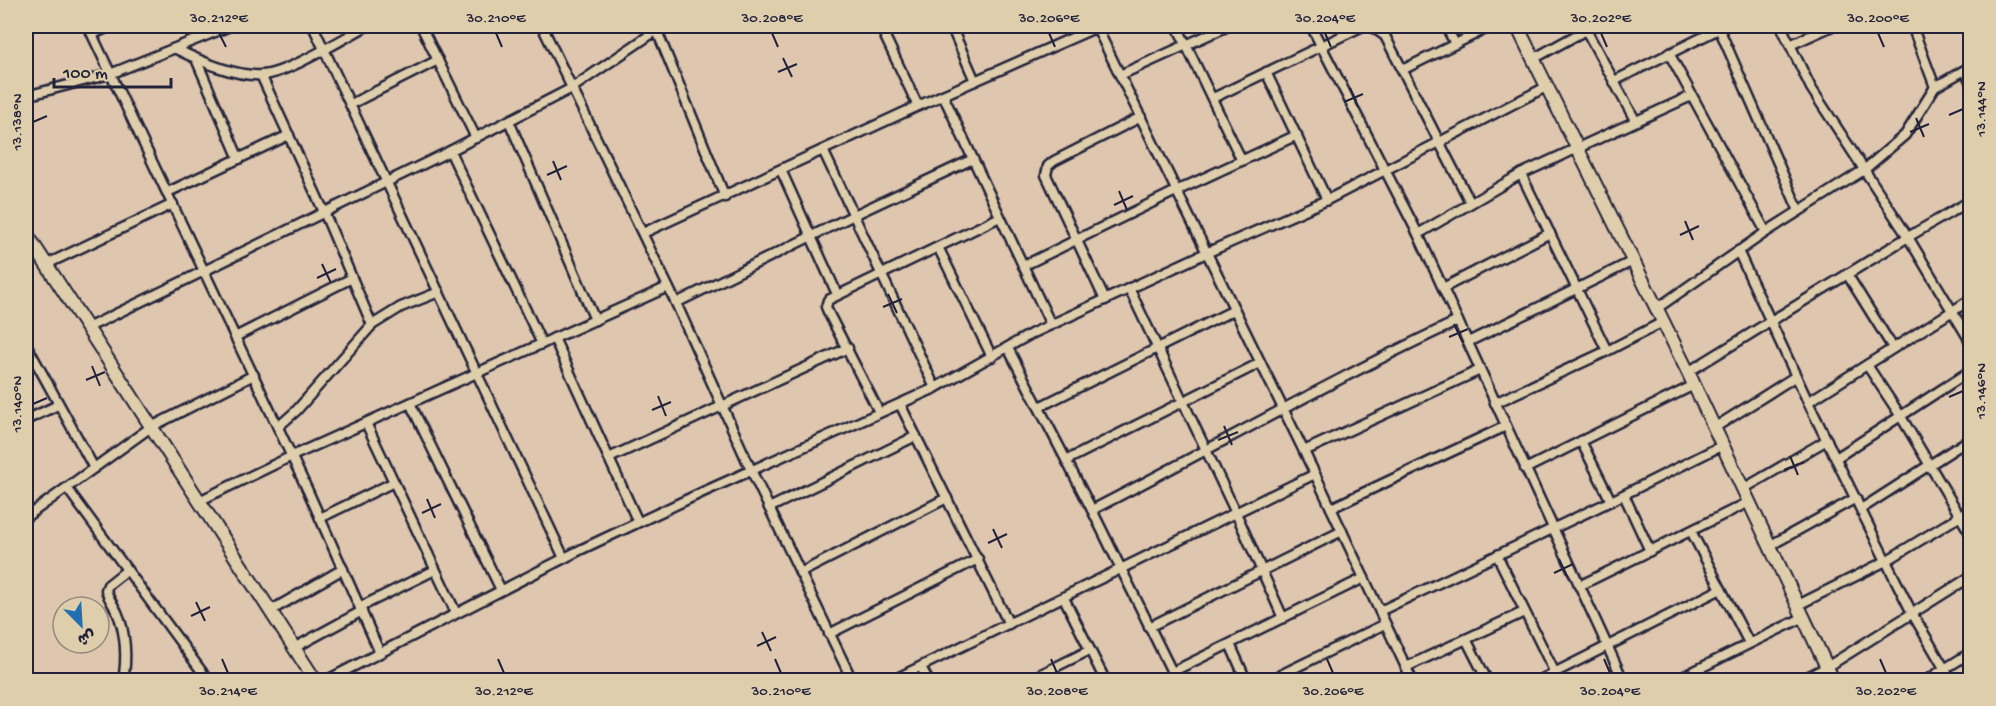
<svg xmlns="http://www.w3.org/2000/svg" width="1996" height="706" viewBox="0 0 1996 706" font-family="'Gochi Hand','Playpen Sans Arabic',sans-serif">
	<rect width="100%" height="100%" fill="#dfc7af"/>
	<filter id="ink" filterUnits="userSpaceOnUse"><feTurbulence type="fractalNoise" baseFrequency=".0167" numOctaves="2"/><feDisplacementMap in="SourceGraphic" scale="12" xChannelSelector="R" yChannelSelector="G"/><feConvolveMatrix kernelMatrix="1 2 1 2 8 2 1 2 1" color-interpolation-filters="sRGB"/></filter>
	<g filter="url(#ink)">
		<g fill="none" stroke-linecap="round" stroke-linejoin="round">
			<g stroke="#22223b" stroke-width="13">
				<g id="street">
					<path d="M88 26 308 491 380 653"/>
					<path d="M313 26 564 558"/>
					<path d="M421 26 476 138"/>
					<path d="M542 26 676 303 751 470 852 680"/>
					<path d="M655 26 725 197"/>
					<path d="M880 26 918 106"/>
					<path d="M951 26 975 81"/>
					<path d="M1096 26 1315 474 1412 680"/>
					<path d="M1177 26 1242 161"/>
					<path d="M1311 26 1418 234 1623 680"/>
					<path d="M1371 26 1385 36 1470 202"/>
					<path d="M1446 26 1455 44"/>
					<path d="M1718 26 1799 211"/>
					<path d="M1781 26 1811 88 1908 237 1970 341"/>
					<path d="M1912 26 1935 87"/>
					<path d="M1586 30 1635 120"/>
					<path d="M93 34 111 26"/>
					<path d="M1790 45 1832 26"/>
					<path d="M176 49C200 61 235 77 263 75 290 72 342 39 367 26"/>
					<path d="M1669 53 1766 232"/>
					<path d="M196 59 239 159"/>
					<path d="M1533 59 1593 26"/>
					<path d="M1402 70 1492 26"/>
					<path d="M1965 70 1970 81"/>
					<path d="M1266 72 1327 200"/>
					<path d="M261 75 324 212 372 325"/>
					<path d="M1120 75 1228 26"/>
					<path d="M1614 81 1725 26"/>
					<path d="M943 95 1051 325"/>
					<path d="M26 96 110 74 230 26"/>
					<path d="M1213 98 1363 26"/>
					<path d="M351 104 438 60"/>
					<path d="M509 121 595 320"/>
					<path d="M823 150 935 388"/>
					<path d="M450 151 542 344"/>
					<path d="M781 170 837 294"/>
					<path d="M1521 174 1607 351"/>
					<path d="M168 192 289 135"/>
					<path d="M1963 206 1970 218"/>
					<path d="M643 233 918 106 1097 27"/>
					<path d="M1418 234 1521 174 1691 96"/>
					<path d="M938 247 992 357"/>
					<path d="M1738 251 1808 402 1886 561 1912 613 1951 680"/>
					<path d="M47 264 173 204"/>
					<path d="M1023 266 1176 191 1297 135"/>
					<path d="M1847 274 1893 348"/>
					<path d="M1129 288 1236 513 1283 618"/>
					<path d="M1443 288 1550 233"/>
					<path d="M1105 300 1046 175 1048 166 1054 161 1141 117"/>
					<path d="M676 303 854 215 973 159"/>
					<path d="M1656 309 1766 232 1864 170 1905 135 1935 87 1970 67"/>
					<path d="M87 328 446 153 572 88 663 26"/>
					<path d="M235 337 352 278"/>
					<path d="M554 338 638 522"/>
					<path d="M1468 342 1633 261"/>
					<path d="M26 344 94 468"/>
					<path d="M1008 348 1092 510 1176 680"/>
					<path d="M1867 365 1900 415 1970 533"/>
					<path d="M1688 372 1908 237 1970 201"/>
					<path d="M1808 402 1970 300"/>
					<path d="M410 403 501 590"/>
					<path d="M1495 403 1607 351 1663 322"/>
					<path d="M900 404 1009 624"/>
					<path d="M1039 407 1234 310"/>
					<path d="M879 412 829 314 826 307 828 300 1000 217"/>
					<path d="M26 420 58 405"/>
					<path d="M366 423 456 613"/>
					<path d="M278 427 296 411 372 325 401 307 439 292"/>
					<path d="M1714 428 1796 376"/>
					<path d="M1581 441 1611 501"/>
					<path d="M1304 451 1480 370"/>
					<path d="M609 458 848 348"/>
					<path d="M1836 458 1970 371"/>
					<path d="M1067 460 1260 363"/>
					<path d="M1525 469 1694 385"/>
					<path d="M67 488 208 680"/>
					<path d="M1743 489 1827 440"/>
					<path d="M1624 495 1650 551"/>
					<path d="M199 501 292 456 668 287"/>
					<path d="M769 508 916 436"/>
					<path d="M1331 508 1506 426"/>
					<path d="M1861 509 1970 439"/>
					<path d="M1092 510C1215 447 1333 379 1458 321"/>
					<path d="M26 517 151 427 254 375"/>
					<path d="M320 518 394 482"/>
					<path d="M1691 531 1749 643"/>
					<path d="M1771 545 1856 498"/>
					<path d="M1497 555 1555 673"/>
					<path d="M800 573 947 498"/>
					<path d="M1579 586 1749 502"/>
					<path d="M1064 598 1105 680"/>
					<path d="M1798 605 1886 561 1970 510"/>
					<path d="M360 607 435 570"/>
					<path d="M270 611 343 569"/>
					<path d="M1380 611 1611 501 1723 445"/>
					<path d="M1149 627 1342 531"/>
					<path d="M829 634 978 559"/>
					<path d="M1466 639 1487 680"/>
					<path d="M1230 644 1246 680"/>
					<path d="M294 648 362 611"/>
					<path d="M921 667 928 680"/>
					<path d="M1406 667 1524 612"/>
					<path d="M1172 672 1364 578"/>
					<path d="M123 680C127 660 126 632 117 612 113 604 108 598 106 590L108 585 127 570"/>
					<path d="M327 680 582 549 703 492 935 388 1031 334 1206 253 1327 200 1546 87"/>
					<path d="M893 680 1315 474"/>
					<path d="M1029 680 1090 650"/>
					<path d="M1270 680 1385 624"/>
					<path d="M1540 680 1721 589"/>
					<path d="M1676 680 1804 617"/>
					<path d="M1801 680 1827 667 1970 577"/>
					<path d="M1927 680 1970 653"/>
				</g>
			</g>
			<g stroke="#22223b" stroke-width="16">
				<g id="secondary">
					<path d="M1517 26 1688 372 1833 680"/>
					<path d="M26 233 315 680"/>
				</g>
			</g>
			<use href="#street" stroke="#dfceab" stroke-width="8"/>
			<use href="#secondary" stroke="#dfceab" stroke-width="12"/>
		</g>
	</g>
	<path fill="none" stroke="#22223b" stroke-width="2" d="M219 33 226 47M496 33 502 47M772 33 778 47M1049 33 1055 47M1325 33 1331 47M1601 33 1607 47M1878 33 1884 47M783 58 792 77M778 72 797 64M1350 88 1358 107M1344 102 1363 94M1949 115 1963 109M1916 118 1924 137M33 122 47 116M1910 132 1929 124M553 161 561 180M547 175 567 166M1119 191 1127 210M1114 205 1133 196M1685 221 1693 240M1680 235 1699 226M322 264 331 283M317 278 336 269M888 294 897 313M883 307 902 299M1454 324 1463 343M1449 337 1468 329M92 366 100 386M86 380 105 372M658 396 666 416M1949 397 1963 391M33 404 47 398M652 410 671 402M1224 426 1232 445M1218 440 1238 432M1790 456 1798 475M1784 470 1804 462M427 499 435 518M422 513 441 504M993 529 1002 548M988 543 1007 534M1559 559 1568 578M1554 573 1573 564M196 602 205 621M191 616 210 607M762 632 771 651M757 646 776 637M222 659 228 673M498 659 504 673M775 659 781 673M1051 659 1057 673M1327 659 1333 673M1604 659 1610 673M1880 659 1886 673"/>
	<rect width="1996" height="706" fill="none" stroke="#dfceab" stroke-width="66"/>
	<g transform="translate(81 625) rotate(156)"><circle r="28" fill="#dfceab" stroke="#93897e" stroke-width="1.5"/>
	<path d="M0-4.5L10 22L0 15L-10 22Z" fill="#1f6fb2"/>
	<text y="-9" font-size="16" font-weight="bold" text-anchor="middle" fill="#22223b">ش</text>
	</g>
	<path d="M54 78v9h117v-9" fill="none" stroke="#22223b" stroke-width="3"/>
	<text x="63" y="78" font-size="18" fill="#22223b" stroke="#dfceab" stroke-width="4.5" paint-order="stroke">100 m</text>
	<rect x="33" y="33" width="1930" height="640" fill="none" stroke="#22223b" stroke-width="2"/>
	<g font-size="15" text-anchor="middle" fill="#22223b">
		<text x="219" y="22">30.212°E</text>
		<text x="496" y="22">30.210°E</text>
		<text x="772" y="22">30.208°E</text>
		<text x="1049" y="22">30.206°E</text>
		<text x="1325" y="22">30.204°E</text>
		<text x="1601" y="22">30.202°E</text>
		<text x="1878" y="22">30.200°E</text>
		<text transform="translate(1980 109) rotate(-90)" y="5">13.144°N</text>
		<text transform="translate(16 122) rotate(-90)" y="5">13.138°N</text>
		<text transform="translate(1980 391) rotate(-90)" y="5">13.146°N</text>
		<text transform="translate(16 404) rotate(-90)" y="5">13.140°N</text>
		<text x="228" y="695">30.214°E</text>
		<text x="504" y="695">30.212°E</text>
		<text x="781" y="695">30.210°E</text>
		<text x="1057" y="695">30.208°E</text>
		<text x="1333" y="695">30.206°E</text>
		<text x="1610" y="695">30.204°E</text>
		<text x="1886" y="695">30.202°E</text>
	</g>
</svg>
